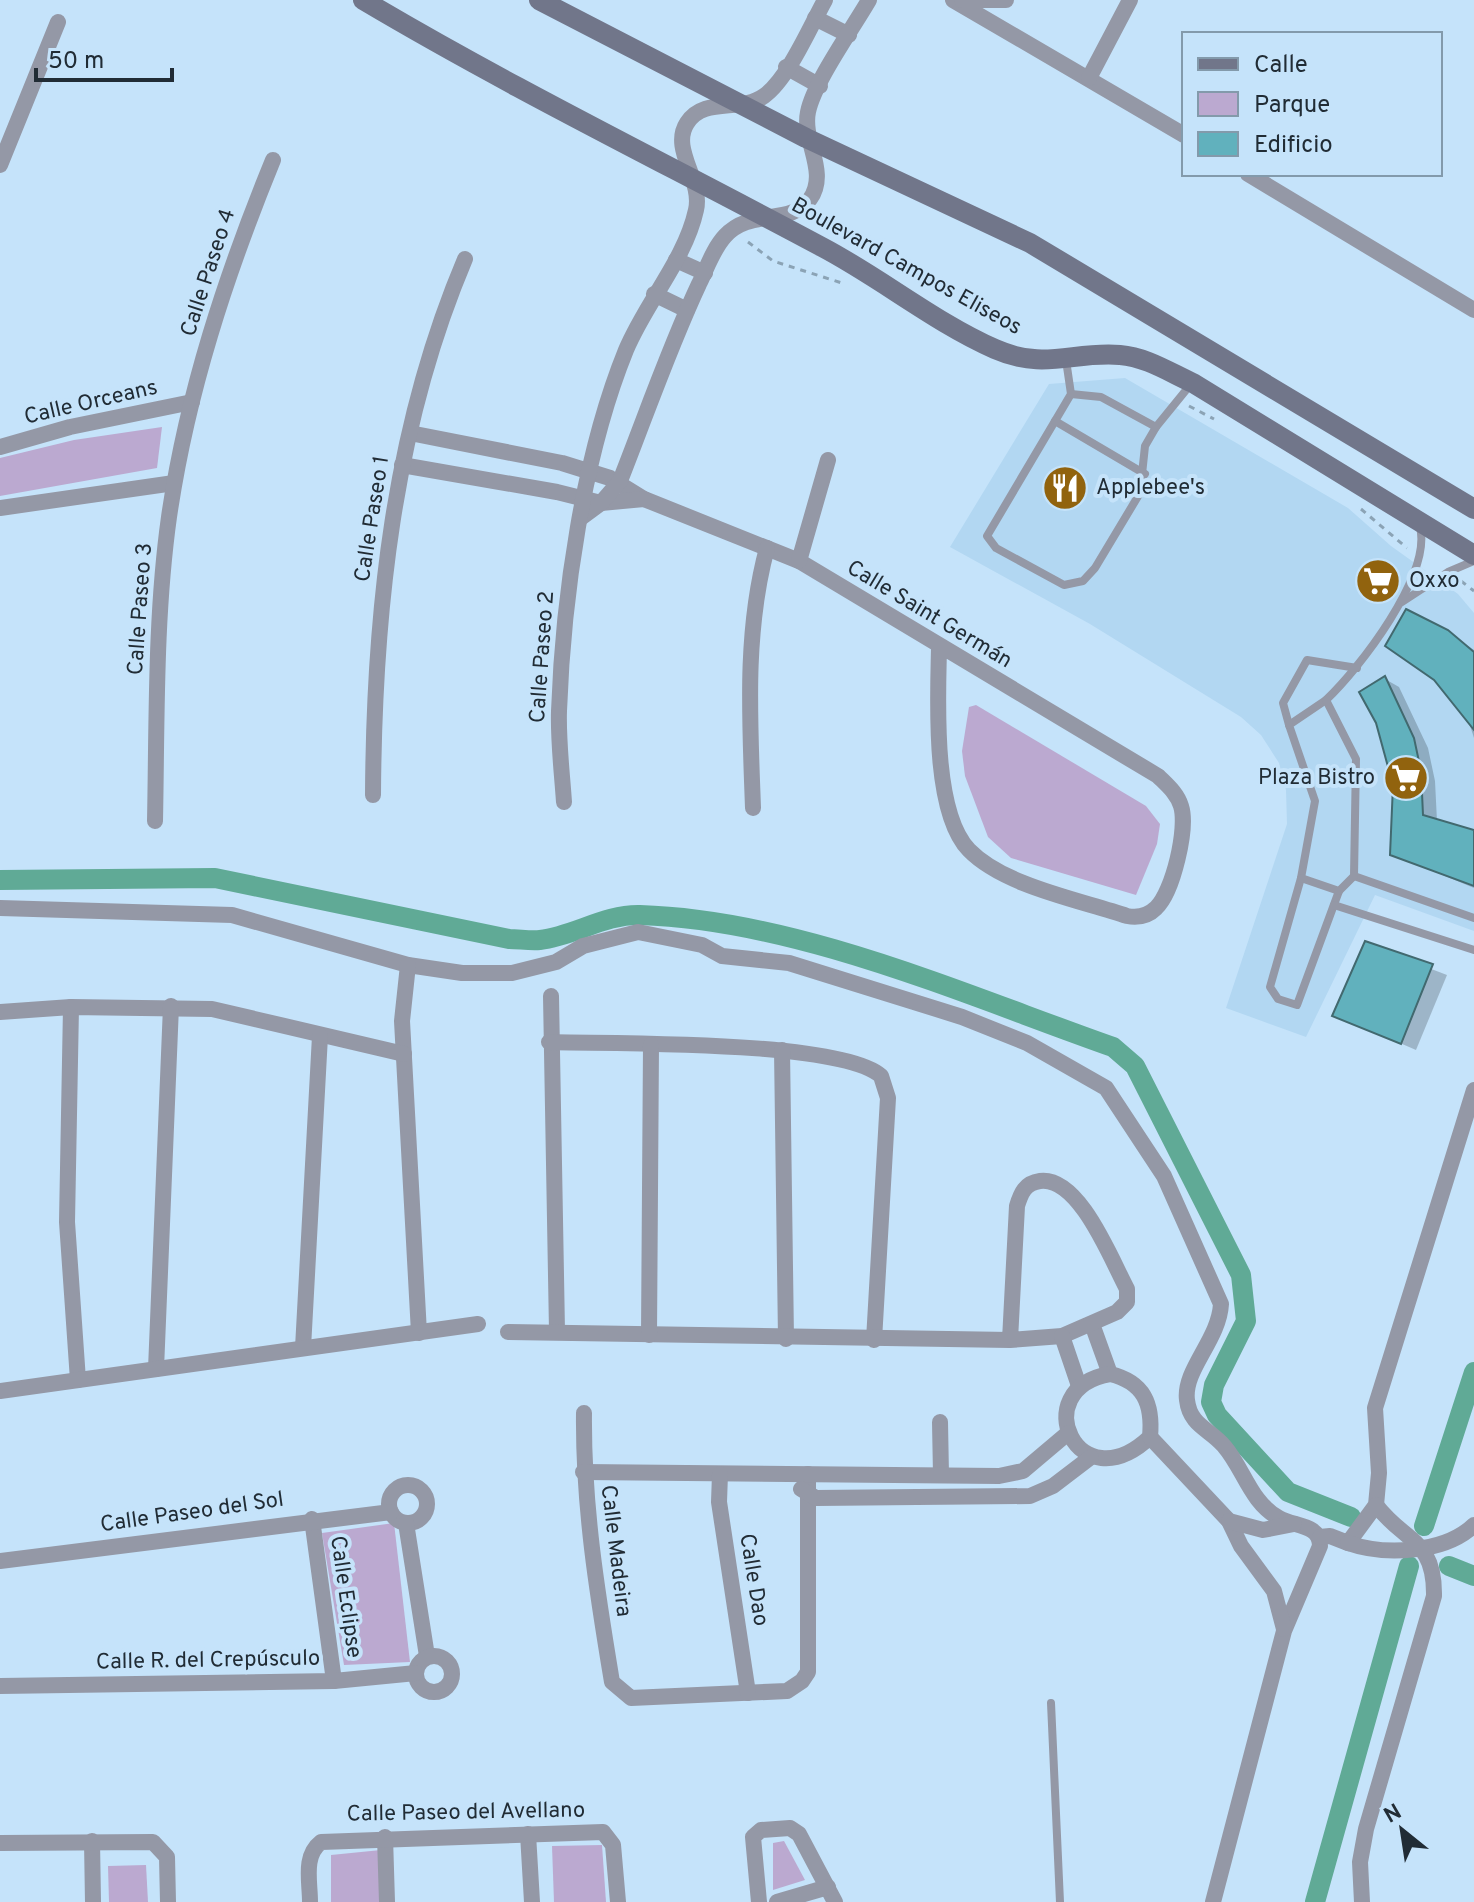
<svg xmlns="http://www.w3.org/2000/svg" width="1474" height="1902" viewBox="0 0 1474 1902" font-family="Overpass,sans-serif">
	<rect width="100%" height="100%" fill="#c5e3fa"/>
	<path fill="#b2d7f2" d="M1125 378 1348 508 1391 546 1458 594 1474 613V931L1375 895 1306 1037 1226 1008 1287 824 1286 790 1279 763 1261 735 1241 717 1090 624 950 547 1049 384Z"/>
	<g fill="#bba9d0">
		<path d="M162 427 157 468 0 496V458L74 440Z"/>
		<path d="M976 705 1146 806 1160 824 1157 844 1136 895 1011 858 988 837 965 776 962 751 969 707Z"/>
		<path d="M394 1523 410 1662 344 1665 322 1533Z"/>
		<path d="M784 1841 805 1880 773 1890V1843Z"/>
		<path d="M602 1845 606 1902H554L552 1846Z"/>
		<path d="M381 1850 382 1902H331V1855Z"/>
		<path d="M146 1865 148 1902H109L108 1866Z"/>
	</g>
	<g fill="#0003">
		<path d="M1447 632 1474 650V738L1467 716Z"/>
		<path d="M1385 679 1399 687 1428 748 1435 781 1437 821 1474 831V888L1392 854 1395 785Z"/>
		<path d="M1366 944 1447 975 1416 1050 1335 1015Z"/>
	</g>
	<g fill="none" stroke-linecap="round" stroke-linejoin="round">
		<g stroke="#60aa96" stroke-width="20">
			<path d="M0 880 215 878 509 939C519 939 530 941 540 940 574 936 605 914 640 915 798 920 965 995 1113 1047L1135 1066 1241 1275 1246 1321 1214 1385 1211 1402 1217 1415 1288 1492 1351 1517"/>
			<path d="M1424 1526 1474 1372"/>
			<path d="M1449 1566 1474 1576"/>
			<path d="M1315 1902 1409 1566"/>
		</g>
	</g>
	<g fill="#61b1bd" stroke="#42696f" stroke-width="2">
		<path d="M1406 609 1448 630 1474 652V730L1434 680 1385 646Z"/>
		<path d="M1385 676 1414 738 1421 771 1423 815 1474 830V886L1390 855 1393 785 1376 723 1359 692Z"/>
		<path d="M1365 941 1433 964 1401 1044 1332 1016Z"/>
	</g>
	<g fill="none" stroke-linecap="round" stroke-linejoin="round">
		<g stroke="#8ba3b5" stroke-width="3" stroke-dasharray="6 6" stroke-linecap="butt">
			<path d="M748 242 773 261 845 284"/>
			<path d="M1189 406 1214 419"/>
			<path d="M1361 509 1407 548"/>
			<path d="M1461 581 1474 591"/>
		</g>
		<g stroke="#9498a6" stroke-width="8">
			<path d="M1066 360 1071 394 987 536 996 548 1064 585 1083 581 1095 568 1140 493 1145 446 1156 427 1191 384"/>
			<path d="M1071 394 1101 397 1156 427"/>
			<path d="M1055 421 1145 474"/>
			<path d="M1402 602 1448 572 1474 561"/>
			<path d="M1326 700 1289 725 1315 801 1301 878 1270 987 1278 999 1297 1005 1339 891"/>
			<path d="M1289 725 1283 703 1307 660 1357 668"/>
			<path d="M1354 876 1474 918"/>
			<path d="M1301 878 1339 891 1354 876 1356 759 1326 700C1359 669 1432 575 1420 527"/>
			<path d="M1334 905 1474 950"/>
			<path d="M1051 1703 1060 1902"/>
		</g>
		<g stroke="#9498a6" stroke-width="16">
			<path d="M953 0 1184 135"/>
			<path d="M962 0H1006"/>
			<path d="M815 18 849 35"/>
			<path d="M786 67 820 86"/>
			<path d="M1089 78 1130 0"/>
			<path d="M0 165 58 22"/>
			<path d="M1248 174 1474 310"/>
			<path d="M676 260 705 273"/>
			<path d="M654 294 687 310"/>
			<path d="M410 433 562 463 610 478 644 499 799 561 1158 776C1167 785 1177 793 1181 806 1188 828 1173 892 1156 908 1148 916 1138 918 1127 916 1080 900 1004 886 969 850 932 812 938 698 939 648"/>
			<path d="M0 447 70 427 192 402"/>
			<path d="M402 465 557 492 601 503 644 499"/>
			<path d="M0 508 174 483"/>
			<path d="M582 517 601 503 620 481C646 415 669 348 699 284 707 268 713 249 725 236 750 208 791 226 810 199 829 172 802 141 808 112 814 82 853 28 869 0"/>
			<path d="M799 561 828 460"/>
			<path d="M373 795C374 613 393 429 465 259"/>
			<path d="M564 802C562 772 558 741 559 711 563 597 583 456 626 350 646 302 685 260 696 210 703 180 670 149 687 123 704 96 741 113 764 96 788 79 810 27 825 0"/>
			<path d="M753 808C750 721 744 633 767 548"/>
			<path d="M155 821C157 720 155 617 169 517 187 393 226 275 273 160"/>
			<path d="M0 908 232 915 408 965 462 973H512L556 962 583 946 638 932 702 945 722 956 789 963 962 1017 1027 1043 1106 1088 1164 1176 1221 1304C1219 1340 1183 1370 1187 1400 1190 1426 1210 1429 1224 1446 1244 1469 1250 1502 1279 1518 1295 1527 1320 1524 1320 1546L1284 1631 1213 1902"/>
			<path d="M408 965 402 1021 419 1333"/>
			<path d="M551 996 557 1331"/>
			<path d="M71 1007 67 1222 78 1380"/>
			<path d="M0 1012 71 1007 212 1009 404 1054"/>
			<path d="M549 1042C613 1044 840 1040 881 1076L888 1098 874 1340"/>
			<path d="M782 1050 786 1339"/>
			<path d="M1092 1324 1110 1374"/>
			<path d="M508 1332 1010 1340 1062 1336 1117 1312 1127 1302V1289C1111 1259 1079 1176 1040 1181 1025 1183 1021 1193 1017 1206L1010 1340"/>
			<path d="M649 1335 651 1045"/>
			<path d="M1062 1336 1079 1386"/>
			<path d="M303 1348 320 1036"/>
			<path d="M156 1369 171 1006"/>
			<path d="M1110 1374C1144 1382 1153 1404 1150 1437 1078 1505 1025 1389 1110 1374Z"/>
			<path d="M0 1391 478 1324"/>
			<path d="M584 1413C583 1505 597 1592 612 1682L631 1698 787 1691 802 1681 808 1672V1474"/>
			<path d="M940 1422 941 1475"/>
			<path d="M1150 1437 1229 1521 1241 1546 1274 1591 1284 1629"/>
			<path d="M583 1472 999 1476 1023 1471 1068 1433"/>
			<path d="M720 1474 719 1502 748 1693"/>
			<circle cx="408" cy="1504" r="19"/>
			<path d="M801 1489 816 1498 1030 1496 1053 1486 1091 1457"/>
			<path d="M312 1519 334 1681"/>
			<path d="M1229 1521 1263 1530 1294 1524"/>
			<path d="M406 1523 427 1656"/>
			<path d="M1320 1537 1330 1536 1348 1543 1376 1505 1379 1473 1375 1408 1474 1090"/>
			<path d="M1348 1543C1385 1556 1445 1553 1474 1525"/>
			<path d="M0 1561 391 1512"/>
			<circle cx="434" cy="1674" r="18"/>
			<path d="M0 1686 334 1681 416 1673"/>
			<path d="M528 1834 532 1902"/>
			<path d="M385 1837 387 1902"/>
			<path d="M92 1841 93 1902"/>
			<path d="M0 1843 153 1842 167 1857 168 1902"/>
			<path d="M310 1902C310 1881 303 1856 321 1842L603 1832 613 1845 618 1902"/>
			<path d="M759 1902 753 1837 761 1830 790 1828 799 1834 835 1902"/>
			<path d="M777 1902 828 1887"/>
			<path d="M1362 1902 1360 1862 1366 1829 1434 1596C1435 1539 1405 1543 1376 1505"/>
		</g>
		<g stroke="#71768a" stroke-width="20">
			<path d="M363 0C513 89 669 165 822 247 881 278 934 322 995 349 1045 371 1072 351 1120 355 1146 357 1169 372 1193 383L1474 555"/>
			<path d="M539 0 806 138 1030 243 1474 509"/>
		</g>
	</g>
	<defs>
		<g id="restaurant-disc" transform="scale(2.3)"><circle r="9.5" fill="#91630e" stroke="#c5e3fa"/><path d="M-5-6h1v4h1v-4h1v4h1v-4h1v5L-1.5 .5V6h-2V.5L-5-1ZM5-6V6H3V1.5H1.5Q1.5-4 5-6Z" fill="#fff"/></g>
		<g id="supermarket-disc" transform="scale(2.3)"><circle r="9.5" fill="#91630e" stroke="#c5e3fa"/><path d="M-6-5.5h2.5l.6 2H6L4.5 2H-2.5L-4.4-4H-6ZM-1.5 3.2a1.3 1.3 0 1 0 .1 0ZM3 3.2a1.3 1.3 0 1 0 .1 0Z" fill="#fff"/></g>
	</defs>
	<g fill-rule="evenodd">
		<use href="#restaurant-disc" x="1065" y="488"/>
		<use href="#supermarket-disc" x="1378" y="581"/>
		<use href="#supermarket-disc" x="1406" y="778"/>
	</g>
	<g text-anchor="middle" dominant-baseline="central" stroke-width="8" stroke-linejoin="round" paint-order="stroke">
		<g font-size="22" fill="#212c35" stroke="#c5e3fa">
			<text transform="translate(906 267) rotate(29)">Boulevard Campos Eliseos</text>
			<text transform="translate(209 273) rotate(-72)">Calle Paseo 4</text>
			<text transform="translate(91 403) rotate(-13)">Calle Orceans</text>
			<text transform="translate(373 519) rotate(-81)">Calle Paseo 1</text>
			<text transform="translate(141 609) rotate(-86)">Calle Paseo 3</text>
			<text transform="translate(929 615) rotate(31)">Calle Saint Germán</text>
			<text transform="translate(543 657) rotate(-86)">Calle Paseo 2</text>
			<text transform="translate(192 1513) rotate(-8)">Calle Paseo del Sol</text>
			<text transform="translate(615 1551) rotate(83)">Calle Madeira</text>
			<text transform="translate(753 1580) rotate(81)">Calle Dao</text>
			<text transform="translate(345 1597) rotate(82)">Calle Eclipse</text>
			<text transform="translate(208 1661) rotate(-1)">Calle R. del Crepúsculo</text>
			<text transform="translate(466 1813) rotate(-1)">Calle Paseo del Avellano</text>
		</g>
		<g font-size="22" fill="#212c35" stroke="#c5e3fa" text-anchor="start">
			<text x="1096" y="488">Applebee's</text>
			<text x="1409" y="581">Oxxo</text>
			<text x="1375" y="778" text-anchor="end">Plaza Bistro</text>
		</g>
	</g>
	<rect x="1182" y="32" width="260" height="144" fill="#c5e3fa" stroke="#839aab" stroke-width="2"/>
	<rect x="1198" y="58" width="40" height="12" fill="#71768a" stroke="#839aab" stroke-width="2"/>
	<text x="1254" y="72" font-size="24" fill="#212c35">Calle</text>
	<rect x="1198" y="92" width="40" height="24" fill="#bba9d0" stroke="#839aab" stroke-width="2"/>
	<text x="1254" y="112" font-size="24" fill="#212c35">Parque</text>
	<rect x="1198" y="132" width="40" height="24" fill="#61b1bd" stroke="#839aab" stroke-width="2"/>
	<text x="1254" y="152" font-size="24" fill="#212c35">Edificio</text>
	<g transform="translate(1402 1830) rotate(330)" stroke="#c5e3fa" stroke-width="6" paint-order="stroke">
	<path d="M0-6L14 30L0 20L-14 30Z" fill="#212c35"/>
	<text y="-12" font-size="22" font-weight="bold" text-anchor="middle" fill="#212c35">N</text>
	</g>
	<path d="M36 68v12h136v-12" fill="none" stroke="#212c35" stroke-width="4"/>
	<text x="48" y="68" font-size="24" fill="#212c35" stroke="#c5e3fa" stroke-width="6" paint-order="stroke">50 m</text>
</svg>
